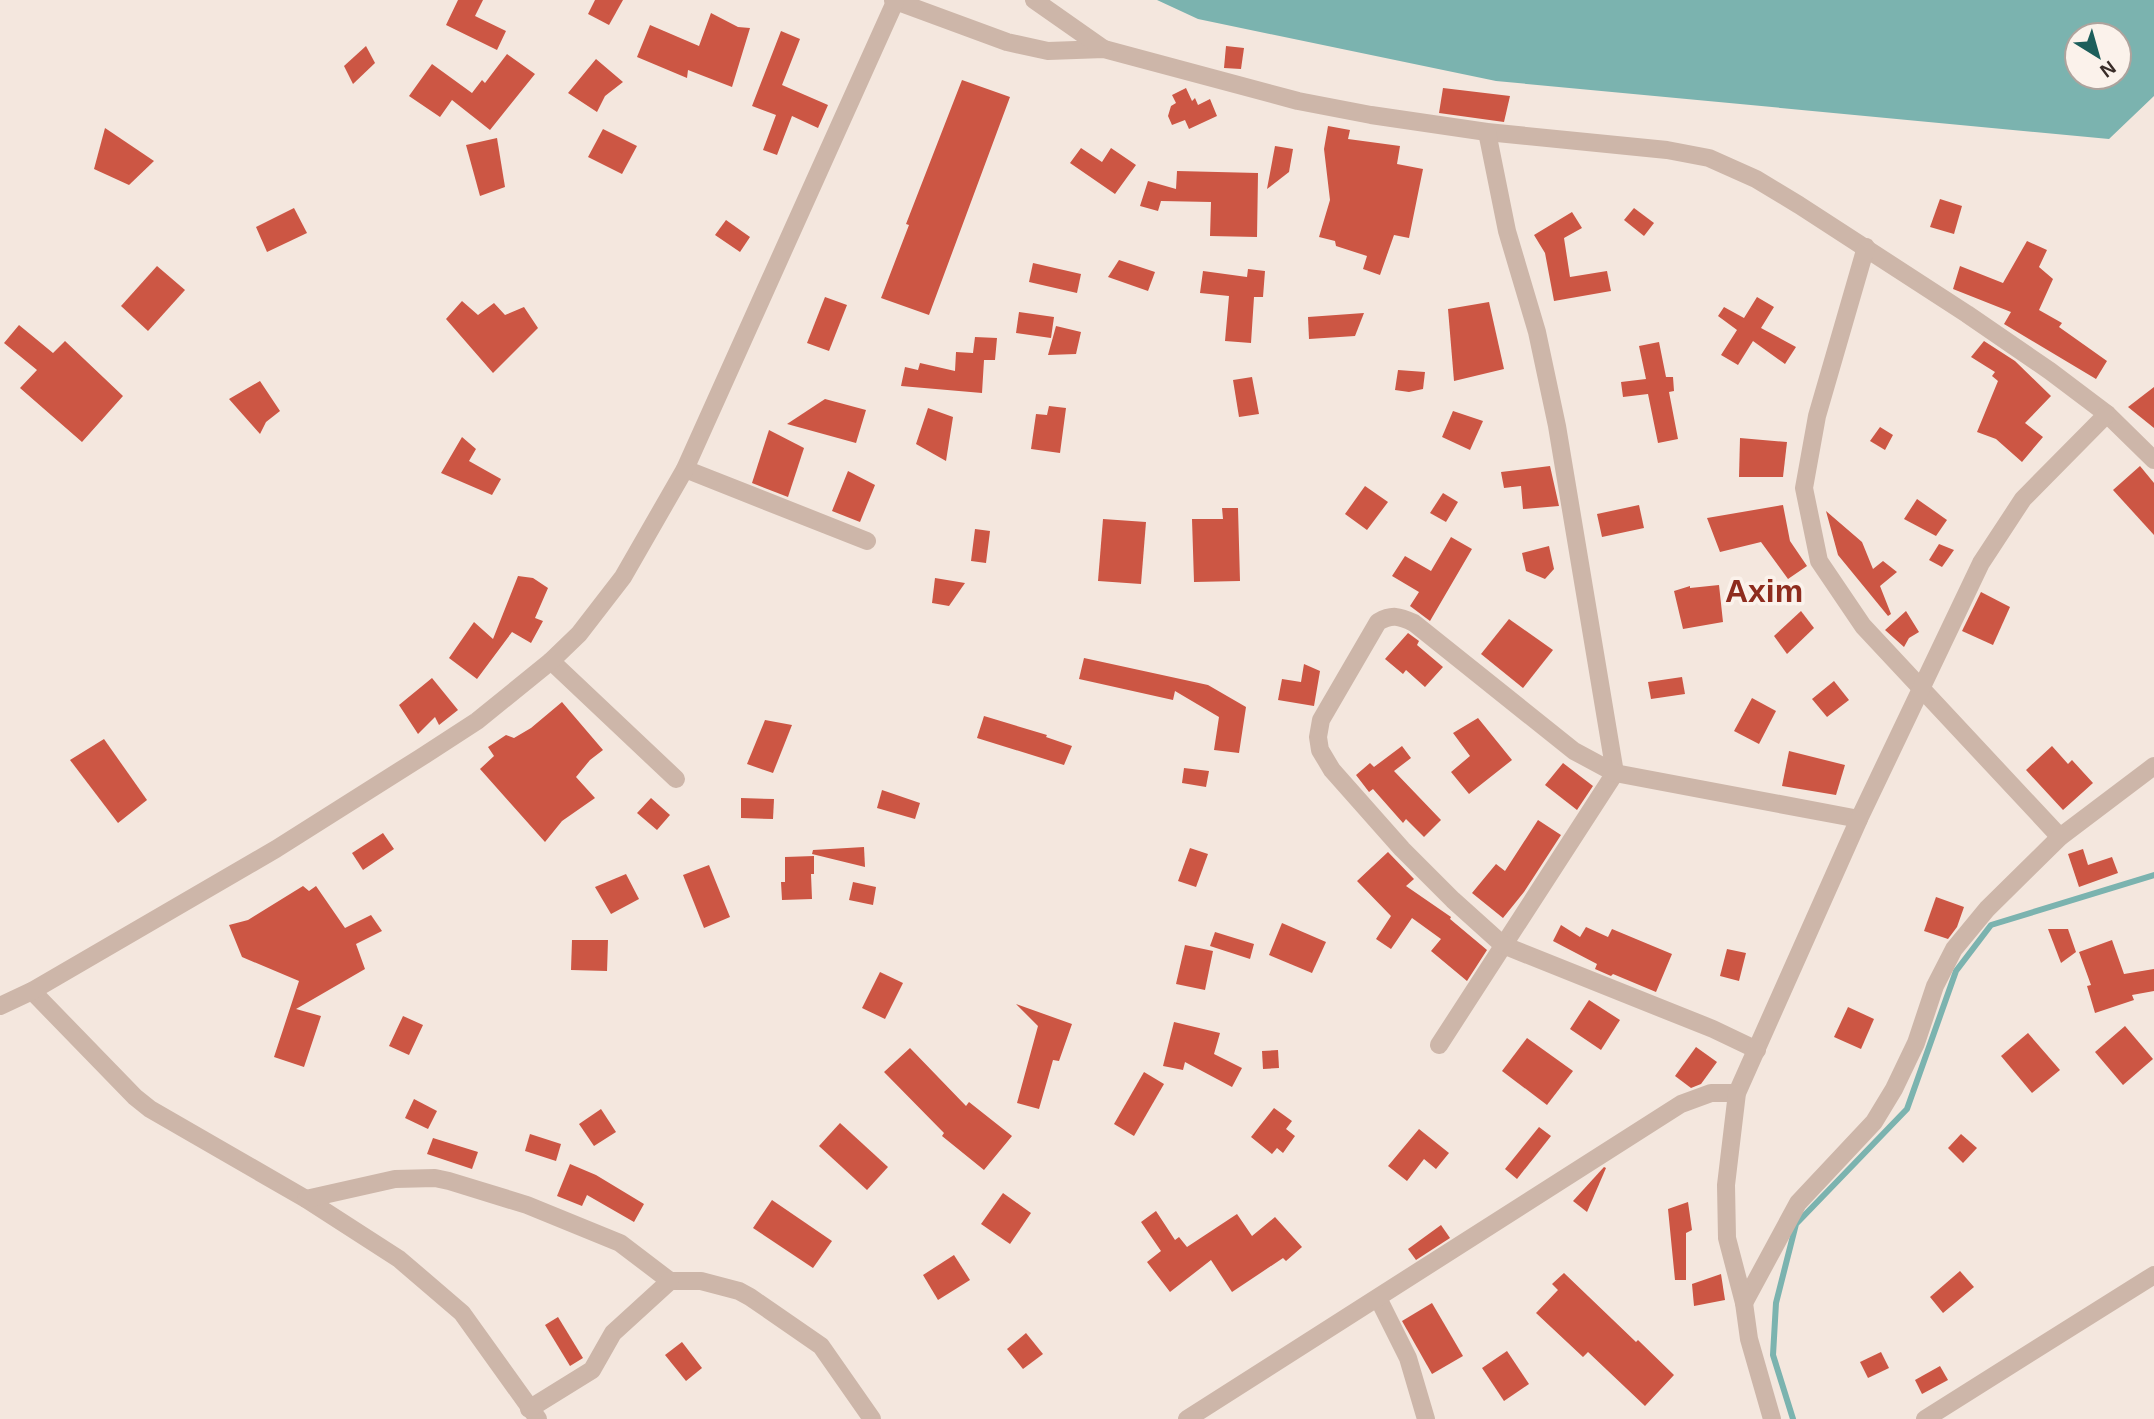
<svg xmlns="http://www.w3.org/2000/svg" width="2154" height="1419" font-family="Arial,sans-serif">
<rect width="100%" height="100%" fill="#f4e7de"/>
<path fill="#7bb3af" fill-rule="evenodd" d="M1157,0H2154V96L2109,139L1496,81L1198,19ZM2077,35H2119V77H2077Z"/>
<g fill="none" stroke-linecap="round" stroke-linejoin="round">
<polyline stroke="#7bb3af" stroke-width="6" points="1793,1419 1773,1355 1776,1303 1796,1224 1907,1109 1956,971 1991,925 2154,875"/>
</g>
<g fill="#cc5644">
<polygon points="458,0 483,0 475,16 506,31 497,50 446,25"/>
<polygon points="595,0 623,0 609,25 588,14"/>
<polygon points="711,13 738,27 750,28 732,87 688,70 687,78 637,57 650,25 699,46"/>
<polygon points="781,31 800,39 782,85 828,105 818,128 792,116 777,155 763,150 776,115 752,106"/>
<polygon points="366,46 375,63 353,84 344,66"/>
<polygon points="1226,46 1244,48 1241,69 1224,68"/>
<polygon points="507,54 535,74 490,130 452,100 440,117 409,96 432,64 472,93 482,80 485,83"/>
<polygon points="596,59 623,82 605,96 597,112 568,93"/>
<polygon points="962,80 1010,97 929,315 881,298 909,225 906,224"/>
<polygon points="1186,88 1192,101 1195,98 1198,105 1210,99 1217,116 1189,129 1185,120 1172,125 1168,116 1171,106 1176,103 1172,95"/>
<polygon points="1443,88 1510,96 1504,122 1439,113"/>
<polygon points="1328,126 1350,130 1348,139 1400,146 1397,164 1423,169 1409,238 1394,235 1380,275 1363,269 1367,256 1336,246 1335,241 1319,237 1330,200 1324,149"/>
<polygon points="105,128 154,161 129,185 94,169"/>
<polygon points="603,129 637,146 622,174 588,157"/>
<polygon points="497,138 505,187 480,196 466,145"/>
<polygon points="1275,146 1293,149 1289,172 1267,189"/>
<polygon points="1081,148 1102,162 1111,148 1136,165 1115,194 1070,163"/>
<polygon points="1177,171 1258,173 1257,237 1210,236 1211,202 1161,201 1158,211 1140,206 1148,181 1176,189"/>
<polygon points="1940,199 1962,206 1954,234 1930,227"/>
<polygon points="294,208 307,233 267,252 256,227"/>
<polygon points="1634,208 1654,223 1644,236 1624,220"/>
<polygon points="1572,212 1582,228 1564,238 1570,277 1607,271 1611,291 1554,301 1545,253 1534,235"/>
<polygon points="726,220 750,237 740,252 715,235"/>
<polygon points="2027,241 2047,250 2039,267 2053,279 2039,310 2062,323 2059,327 2107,361 2096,379 2004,324 2011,312 1953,289 1960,266 2003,283"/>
<polygon points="1119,260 1155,272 1148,291 1108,277"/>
<polygon points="1033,263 1081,274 1077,293 1029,282"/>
<polygon points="157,266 185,290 148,331 121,306"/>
<polygon points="1248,269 1265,271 1263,297 1254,297 1251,343 1225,341 1229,296 1200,293 1203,271 1247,277"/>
<polygon points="825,297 847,305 829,351 807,343"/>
<polygon points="1757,297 1774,307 1761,328 1796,347 1785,364 1753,341 1738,365 1721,355 1737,330 1718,316 1724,307 1744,318"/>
<polygon points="462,301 478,315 494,303 505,315 524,307 538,328 493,373 446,319"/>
<polygon points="1489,302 1504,369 1454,381 1448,309"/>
<polygon points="1019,312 1054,317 1051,338 1016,333"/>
<polygon points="1364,313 1355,336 1309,339 1308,317"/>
<polygon points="19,325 53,353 65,341 123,396 82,442 20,388 37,370 4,343"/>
<polygon points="1056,326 1081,332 1076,354 1048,355"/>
<polygon points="975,337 997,338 995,360 984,360 982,393 901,386 905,367 918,370 920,363 955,371 956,352 973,353"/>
<polygon points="1984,341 2015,361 2051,396 2025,423 2043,437 2022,462 1996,439 1977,432 1998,381 1992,376 1995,372 1971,357"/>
<polygon points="1659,342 1666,377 1673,377 1674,391 1669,392 1678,439 1658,443 1648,394 1623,397 1621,382 1646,379 1639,346"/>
<polygon points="1398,370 1425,372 1423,389 1409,392 1395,390"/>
<polygon points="1252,377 1259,414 1239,417 1233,380"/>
<polygon points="260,381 280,411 266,422 260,434 229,399"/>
<polygon points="2154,387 2154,428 2128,407"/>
<polygon points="825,399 866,410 856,443 787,424"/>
<polygon points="1049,406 1066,408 1060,453 1031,449 1036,414 1047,415"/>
<polygon points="928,408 953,417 946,461 916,444"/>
<polygon points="1453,411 1483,421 1470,450 1442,437"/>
<polygon points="1880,427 1893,435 1885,450 1870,441"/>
<polygon points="769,430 804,448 788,497 752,483"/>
<polygon points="462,437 476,449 469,461 501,479 492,495 441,473"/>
<polygon points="1740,438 1787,442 1783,477 1739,477"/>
<polygon points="1550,466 1559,506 1523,509 1521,486 1504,488 1501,472"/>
<polygon points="2140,466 2154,483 2154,535 2113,490"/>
<polygon points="848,471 875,485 860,522 832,511"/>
<polygon points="1365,486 1388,502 1367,530 1345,514"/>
<polygon points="1443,493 1458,502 1446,522 1430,513"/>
<polygon points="1917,499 1947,520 1936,536 1904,519"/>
<polygon points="1639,505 1644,528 1602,537 1597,514"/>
<polygon points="1783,505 1790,541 1807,566 1788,579 1761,542 1720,552 1707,518"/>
<polygon points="1222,508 1238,508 1240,581 1194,582 1192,519 1223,519"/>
<polygon points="1826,511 1862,542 1873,569 1883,561 1897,572 1880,586 1891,614 1888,616 1838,555"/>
<polygon points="1103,519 1146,522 1141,584 1098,581"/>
<polygon points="975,529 990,531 986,563 971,561"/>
<polygon points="1451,537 1472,549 1430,621 1410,606 1419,592 1392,576 1405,556 1431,571"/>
<polygon points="1939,544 1954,550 1942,567 1929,560"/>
<polygon points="1549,546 1554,569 1545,579 1526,571 1522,553"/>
<polygon points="518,576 533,578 548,588 535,618 543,621 531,643 512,632 477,679 449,658 474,622 493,639"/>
<polygon points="935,578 965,583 949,606 932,603"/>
<polygon points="1719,585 1723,622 1683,629 1674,591 1690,586 1690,588"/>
<polygon points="1981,592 2010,607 1993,645 1962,631"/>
<polygon points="1801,611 1814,628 1787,654 1774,636"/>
<polygon points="1906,611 1919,632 1909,638 1904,647 1885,630"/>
<polygon points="1509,619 1553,650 1523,688 1481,654"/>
<polygon points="1408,633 1419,641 1417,645 1443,667 1425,687 1406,670 1403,674 1385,659"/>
<polygon points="1084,658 1208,685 1246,707 1239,753 1214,750 1219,717 1175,691 1173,700 1079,679"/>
<polygon points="1304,664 1320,671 1314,706 1278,700 1282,679 1301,682"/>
<polygon points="1682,677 1685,694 1651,699 1648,682"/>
<polygon points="432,678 458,710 439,725 435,717 418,734 399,705"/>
<polygon points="1834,681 1849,700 1827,717 1812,699"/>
<polygon points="1752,698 1776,711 1759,744 1734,731"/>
<polygon points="562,702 603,750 590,760 576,777 595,798 562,821 545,842 480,769 494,756 488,747 506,735 514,738 531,728"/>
<polygon points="984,716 1047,735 1046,737 1072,746 1064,765 977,738"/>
<polygon points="1478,718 1512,760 1469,794 1451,772 1470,756 1453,733"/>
<polygon points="765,720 792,725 773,773 747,764"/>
<polygon points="104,739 147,800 118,823 70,760"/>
<polygon points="1402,746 1411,758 1394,771 1441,820 1424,837 1406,819 1403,823 1373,789 1369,792 1356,775 1370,763 1374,767"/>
<polygon points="2052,746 2068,764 2072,760 2093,783 2063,810 2026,770"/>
<polygon points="1789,751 1845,765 1836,795 1782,786"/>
<polygon points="1563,763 1593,786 1577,810 1545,785"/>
<polygon points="1184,768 1209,771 1206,787 1182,783"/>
<polygon points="882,790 920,803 915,819 877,808"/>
<polygon points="651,798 670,815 657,830 637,813"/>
<polygon points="741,798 774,799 773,819 741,818"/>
<polygon points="1538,820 1561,835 1524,892 1503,918 1472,893 1496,864 1505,871"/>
<polygon points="383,833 394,849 363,870 352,853"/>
<polygon points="864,847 865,867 812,854 813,850"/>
<polygon points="1190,848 1208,854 1196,887 1178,881"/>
<polygon points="2083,849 2088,865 2112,857 2118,873 2079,887 2068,854"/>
<polygon points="1388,852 1414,879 1406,886 1451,917 1450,919 1487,950 1467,981 1431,951 1441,939 1412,918 1391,949 1376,939 1391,916 1357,881"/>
<polygon points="814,856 814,874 811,874 812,899 782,900 781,882 785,882 785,857"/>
<polygon points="709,865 730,917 704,928 683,875"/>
<polygon points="626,874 639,899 611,914 595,887"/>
<polygon points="853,882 876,887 873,905 849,900"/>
<polygon points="303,886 309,891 316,886 345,928 371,915 382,931 356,944 365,969 296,1009 321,1016 304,1067 274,1057 299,981 242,957 229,925 248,920"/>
<polygon points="1936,897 1964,907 1957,927 1948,939 1924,931"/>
<polygon points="1282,923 1326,942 1312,973 1269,955"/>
<polygon points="1561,925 1580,937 1586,927 1608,937 1612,929 1672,954 1656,992 1613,974 1611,976 1595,969 1597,964 1553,941"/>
<polygon points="2048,929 2068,929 2076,952 2061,963"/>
<polygon points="1215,932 1254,944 1250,959 1210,946"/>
<polygon points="572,940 608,940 607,971 571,970"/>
<polygon points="2112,940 2124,974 2154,969 2154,991 2132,995 2134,1000 2095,1013 2087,986 2091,985 2079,952"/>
<polygon points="1185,945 1213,951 1205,990 1176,984"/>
<polygon points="1727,949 1746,953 1739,981 1720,976"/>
<polygon points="880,972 903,983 885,1019 862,1008"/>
<polygon points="1589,1000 1620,1020 1601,1050 1570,1029"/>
<polygon points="1016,1004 1072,1024 1059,1061 1053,1060 1039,1109 1017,1103 1038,1026"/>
<polygon points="1848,1007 1874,1019 1861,1049 1834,1037"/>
<polygon points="403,1016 423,1025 409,1055 389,1046"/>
<polygon points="1174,1022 1220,1033 1214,1054 1242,1068 1232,1087 1185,1062 1183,1070 1163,1066"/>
<polygon points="2125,1026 2153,1059 2123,1085 2095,1052"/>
<polygon points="2028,1033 2060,1070 2032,1093 2001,1056"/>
<polygon points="1527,1038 1573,1071 1547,1105 1502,1071"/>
<polygon points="1696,1047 1717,1062 1701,1084 1691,1088 1675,1076"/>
<polygon points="910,1048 966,1106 969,1102 1012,1136 984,1170 942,1136 944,1133 884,1072"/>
<polygon points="1278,1050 1279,1068 1263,1069 1262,1051"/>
<polygon points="1144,1072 1164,1084 1134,1136 1114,1124"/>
<polygon points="414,1099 437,1111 428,1129 405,1118"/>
<polygon points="1274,1108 1292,1121 1286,1129 1295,1136 1283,1153 1277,1148 1272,1154 1251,1137"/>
<polygon points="601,1109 616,1132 594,1146 579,1124"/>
<polygon points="840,1123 888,1167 867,1190 819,1146"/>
<polygon points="1539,1127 1551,1136 1517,1179 1505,1169"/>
<polygon points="1419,1129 1449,1153 1436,1169 1424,1159 1407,1181 1388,1166"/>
<polygon points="530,1134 561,1144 556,1161 525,1151"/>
<polygon points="1961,1134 1977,1148 1963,1163 1948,1148"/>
<polygon points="433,1138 478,1152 472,1169 427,1154"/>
<polygon points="570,1164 596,1175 644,1204 634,1222 587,1195 582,1206 557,1196"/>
<polygon points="1604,1167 1606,1168 1587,1212 1573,1201"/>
<polygon points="1003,1193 1031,1213 1010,1244 981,1224"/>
<polygon points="772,1200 832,1241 813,1268 753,1228"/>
<polygon points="1688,1202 1692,1230 1686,1233 1686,1280 1675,1280 1668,1209"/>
<polygon points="1156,1211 1175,1240 1179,1237 1187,1247 1237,1214 1252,1236 1275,1217 1302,1247 1286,1261 1283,1258 1232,1292 1211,1260 1170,1292 1147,1262 1161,1251 1141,1222"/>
<polygon points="1441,1225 1450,1238 1416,1260 1408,1249"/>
<polygon points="954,1255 970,1280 938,1300 923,1275"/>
<polygon points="1960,1271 1974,1287 1943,1313 1930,1297"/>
<polygon points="1564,1273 1636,1342 1638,1340 1674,1375 1645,1406 1588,1352 1583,1357 1536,1313 1558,1290 1552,1284"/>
<polygon points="1721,1274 1725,1300 1694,1306 1692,1284"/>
<polygon points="1432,1303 1463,1356 1432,1374 1402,1321"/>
<polygon points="558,1317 583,1358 570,1366 545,1325"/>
<polygon points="1026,1333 1043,1354 1023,1369 1007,1349"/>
<polygon points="682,1342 702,1368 686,1381 665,1355"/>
<polygon points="1507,1351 1529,1384 1504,1401 1482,1368"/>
<polygon points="1881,1352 1889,1368 1868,1378 1860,1362"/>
<polygon points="1940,1366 1948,1380 1922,1394 1915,1380"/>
</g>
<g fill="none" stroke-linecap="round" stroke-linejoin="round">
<g stroke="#cdb6a9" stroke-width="18">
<polyline points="893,0 1007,42 1048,51 1104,49 1298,101 1371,115 1487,132 1667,150 1709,158 1756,179 1799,205 1967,314 2050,371 2107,414 2154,460"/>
<polyline points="1034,0 1104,49"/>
<polyline points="1866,247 1817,416 1804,488 1819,561 1863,626 2060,837"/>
<polyline points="685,469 867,541"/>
<polyline points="551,661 676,779"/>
<polyline points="32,991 135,1097 150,1109 306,1199 399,1259 462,1313 538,1419"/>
<polyline points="0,1006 32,991 276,849 420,758 477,721 551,661 579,634 623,577 685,469 895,2"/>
<polyline points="1439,1045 1615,773 1557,426 1537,332 1507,231 1487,132"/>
<path d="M1757,1050L1713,1029L1503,945L1453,900L1402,849L1332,770L1320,750L1318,737L1321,720L1378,622C1392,614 1399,616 1414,623L1574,751L1615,773L1859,819"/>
<polyline points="306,1199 395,1179 435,1178 449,1181 527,1205 620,1243 670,1281 701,1281 739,1291 750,1297 821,1346 872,1419"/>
<polyline points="1378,1298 1408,1358 1426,1419"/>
<polyline points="1744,1303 1798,1203 1874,1122 1894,1089 1916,1043 1935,986 1954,949 1987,909 2060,837 2154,766"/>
<polyline points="529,1409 592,1370 613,1333 670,1281"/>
<polyline points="1187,1419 1681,1104 1711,1093 1737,1093"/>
<polyline points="1772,1419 1749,1339 1744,1303 1727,1238 1726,1185 1737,1093 1859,819 1981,563 2023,499 2107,414"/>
<polyline points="1925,1419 2154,1275"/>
</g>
</g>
<g text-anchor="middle" stroke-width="7" stroke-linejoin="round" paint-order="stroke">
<g font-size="32" font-weight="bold" fill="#8e2c1e" stroke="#fbf2eb">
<text x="1764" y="602">Axim</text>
</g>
</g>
<g transform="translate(2098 56) rotate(143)"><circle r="33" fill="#fbf2eb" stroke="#aea39d" stroke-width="2"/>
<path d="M0-5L12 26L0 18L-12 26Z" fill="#1c5e5b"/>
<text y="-10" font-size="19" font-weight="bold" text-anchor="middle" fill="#3a2d29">N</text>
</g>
</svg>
